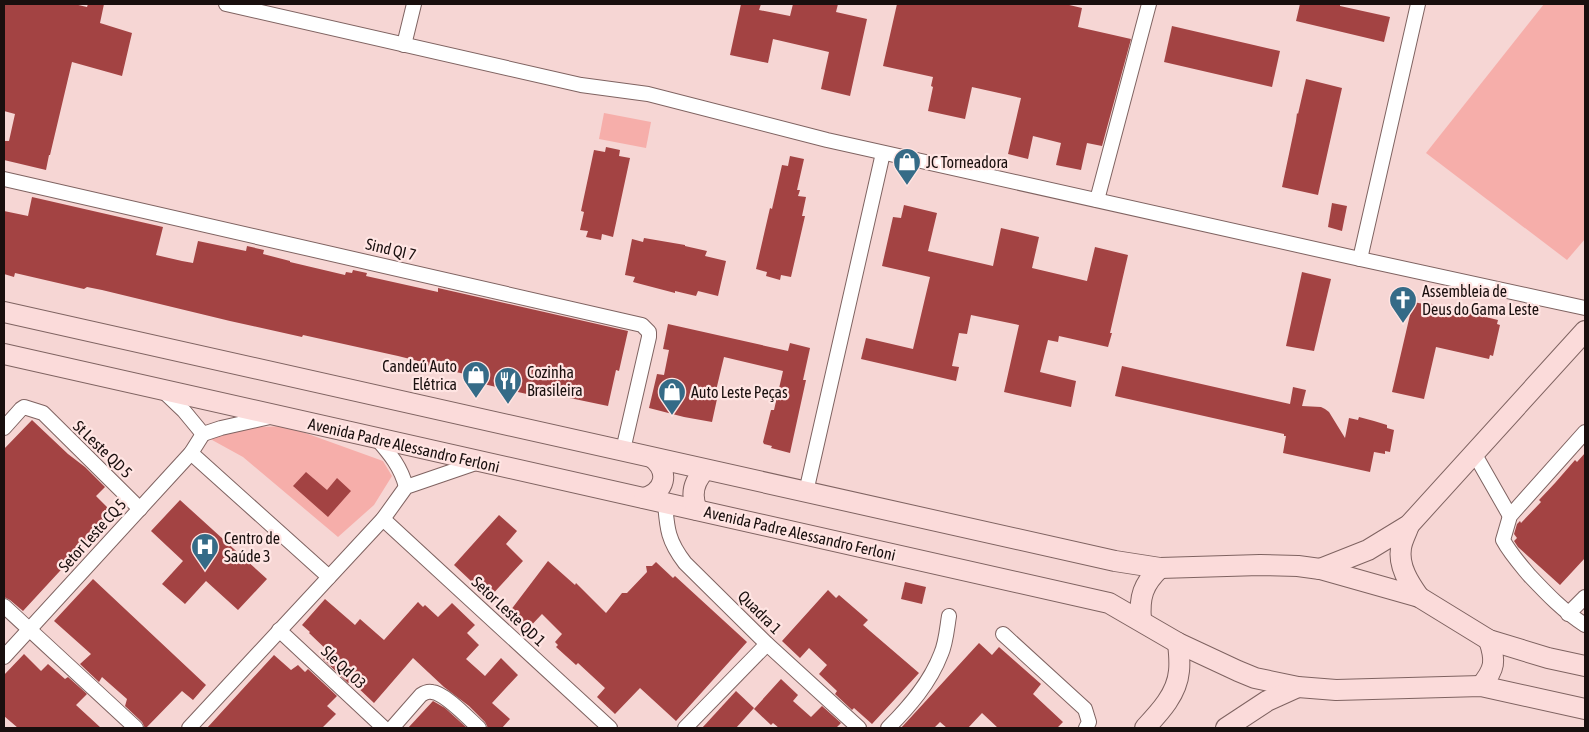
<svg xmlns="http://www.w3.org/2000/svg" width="1589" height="732" font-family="'Asap Condensed',sans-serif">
<rect width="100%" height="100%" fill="#f6d6d4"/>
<g fill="#f6aeaa">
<polygon points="1544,4 1585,4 1585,239 1567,260 1426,153"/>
<polygon points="604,113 651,122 646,148 599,139"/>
<polygon points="286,426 383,461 392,476 374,505 338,537 243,457 203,435 236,428"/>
</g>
<g fill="#a34343">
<polygon points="4,4 74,4 87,7 88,4 104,4 100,23 132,33 122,76 72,62 50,155 49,155 46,170 4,160 4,141 9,141 15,114 4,111"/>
<polygon points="741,4 761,4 759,10 790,16 793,4 838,4 836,12 867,19 850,96 821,89 829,52 773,39 768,63 730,55"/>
<polygon points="897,4 1065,4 1082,8 1078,27 1131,39 1102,146 1087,143 1081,170 1056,165 1061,143 1033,136 1028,159 1008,154 1021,98 972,87 965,119 928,111 933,87 931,86 933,77 883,66"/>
<polygon points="1300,4 1340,4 1340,6 1390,17 1384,42 1296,21"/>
<polygon points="1172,26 1280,51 1272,87 1164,62"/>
<polygon points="1306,79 1342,88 1318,195 1282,187 1296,121 1297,113 1298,114"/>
<polygon points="606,147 620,150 619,156 630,158 613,237 602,234 601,240 586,237 588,231 580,230 584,212 581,211 594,150 605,152"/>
<polygon points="790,156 804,159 797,190 800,190 798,196 806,197 802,216 805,216 791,277 781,275 780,280 766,276 767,272 756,269 770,208 772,209 782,165 788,166"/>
<polygon points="32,197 163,227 156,255 182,261 193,263 198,241 246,251 247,246 264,250 263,254 290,261 290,262 345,275 346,272 352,273 353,270 367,273 366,276 438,292 438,288 628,331 619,371 616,370 608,406 541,392 540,397 492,386 468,380 469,375 421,364 422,362 398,356 303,335 302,337 230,321 102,290 87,287 84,289 15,273 14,277 4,274 4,211 28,216"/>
<polygon points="1332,203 1347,206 1342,231 1328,227"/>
<polygon points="904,205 937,213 928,251 993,266 1001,228 1039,237 1032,268 1087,281 1095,247 1128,255 1110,333 1112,333 1108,347 1059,336 1058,342 1048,340 1040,372 1076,381 1071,407 1004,392 1019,325 971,315 967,334 959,333 952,366 959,367 956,381 861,359 866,338 913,349 930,277 882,266 893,217 901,218"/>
<polygon points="644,238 685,245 685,246 707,251 705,256 726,261 718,296 698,291 696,296 675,291 675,293 633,282 635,277 625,275 632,239 643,242"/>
<polygon points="1302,272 1331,279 1314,351 1286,346"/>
<polygon points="1413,302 1424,304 1424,302 1498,320 1497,324 1500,325 1493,356 1490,355 1489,359 1436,347 1424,399 1392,392"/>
<polygon points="668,324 788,351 790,343 810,348 803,380 806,380 790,453 771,448 772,446 764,444 763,442 771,410 774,410 783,371 724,357 714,399 717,399 712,422 684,417 649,408 657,374 664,375 669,350 663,349"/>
<polygon points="1122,366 1290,404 1293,387 1306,390 1302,406 1321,407 1325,409 1329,412 1345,438 1349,418 1358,420 1359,417 1374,421 1387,425 1387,428 1394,430 1390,452 1385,451 1385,454 1374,452 1370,472 1283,453 1286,436 1284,436 1284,434 1115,396"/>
<polygon points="32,420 68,454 85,467 105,487 96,496 111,511 92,532 95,533 23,611 10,600 4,597 4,449"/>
<polygon points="1585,453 1585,558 1560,585 1518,547 1514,541 1517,538 1514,534 1517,524 1520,521 1521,523 1541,502 1539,500 1555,483 1575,460 1577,462"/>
<polygon points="306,472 327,490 337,478 351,491 328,517 293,486"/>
<polygon points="180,500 267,579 238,610 206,581 185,604 162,584 183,561 151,531"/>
<polygon points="499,515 517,531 506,544 523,561 489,598 454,565"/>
<polygon points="548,561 575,585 576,583 606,613 622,593 627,593 647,572 646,566 652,566 656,562 673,578 675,576 747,642 676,721 640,688 615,714 597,697 605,688 578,663 576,665 556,647 558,645 555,642 562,634 542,614 525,632 507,615"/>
<polygon points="93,579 206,685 193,700 182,691 146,728 145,728 142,722 125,706 127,699 102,677 99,682 80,664 91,654 54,621"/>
<polygon points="905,582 926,587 922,604 901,599"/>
<polygon points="828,590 836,598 839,595 868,620 863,625 919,673 872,724 854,708 852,710 835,694 837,691 819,674 827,665 809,648 800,658 782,641"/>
<polygon points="325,599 355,625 360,619 384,640 418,602 423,607 425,605 438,617 452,603 475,625 467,633 479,645 466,659 485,676 501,658 518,675 492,703 510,719 502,728 488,728 485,722 469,706 444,687 413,658 374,703 354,684 350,682 348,683 323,659 331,654 309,633 310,632 302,625"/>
<polygon points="979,643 992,655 999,647 1041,684 1033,694 1063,722 1057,728 998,728 982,713 968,728 947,728 940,722 934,728 901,728"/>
<polygon points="24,654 41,671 48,664 65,679 68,677 87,694 76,705 101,728 18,728 4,716 4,675"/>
<polygon points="274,655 291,670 298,665 305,672 308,669 337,696 327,706 336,714 322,728 207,728"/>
<polygon points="781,679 798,695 793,701 811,717 822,706 841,723 836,728 779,728 773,723 771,725 754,709"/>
<polygon points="736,691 754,708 736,728 702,728"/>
<polygon points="433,701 445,708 467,728 408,728"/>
</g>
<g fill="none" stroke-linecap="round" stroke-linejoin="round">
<defs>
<g id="street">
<polyline points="226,4 581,85 648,94 827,140 1360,259 1585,308"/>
<polyline points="404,45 414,4"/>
<polyline points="4,179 642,325 649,332 649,337 623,450"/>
<polyline points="1097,200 1149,4"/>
<polyline points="1360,259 1418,4"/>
<polyline points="163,391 184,411 203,434"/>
<polyline points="4,428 21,409 24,407 43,413 140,509"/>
<path d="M1585,432L1510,516L1503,540C1510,553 1519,563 1529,575C1547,594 1563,611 1585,625"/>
<polyline points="203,434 221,428 270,417"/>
<path d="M377,439C390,454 401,467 406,487"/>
<polyline points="191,453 329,577"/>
<polyline points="1474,453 1510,516"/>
<polyline points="806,492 883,153"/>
<path d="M665,503C667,529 668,541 685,563L767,644L859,728"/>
<polyline points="383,519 610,728"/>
<polyline points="4,606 136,728"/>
<polyline points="1568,614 1585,597"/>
<polyline points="279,630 384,728"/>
<polyline points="1003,634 1085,709 1089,722 1086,728"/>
<polyline points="4,657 191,453 203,434"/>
<polyline points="189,728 383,519 406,487 479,462"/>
<path d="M392,728L421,695C424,693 428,691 432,692C445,693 469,719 479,728"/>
<polyline points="685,728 767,644"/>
<path d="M888,728C909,707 930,683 941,654C946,643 947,628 949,616"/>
</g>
<g id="secondary">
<polyline points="4,312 1115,561 1160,568 1260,565 1298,566 1320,569 1419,597 1489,640 1548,658 1585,666"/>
<polyline points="4,354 1109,603 1178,643 1238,671 1255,678 1298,687 1336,690 1481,686 1585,709"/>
<path d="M644,498C665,492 670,472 653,458"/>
<path d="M697,510C690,494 694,481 705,470"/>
<path d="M1409,525C1407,532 1402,540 1401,548C1398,566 1409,583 1419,597"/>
<polyline points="1320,569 1368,550 1409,525 1585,331"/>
<path d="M1141,620C1139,597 1143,584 1160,568"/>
<path d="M1481,686C1495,669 1496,661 1489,640"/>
<path d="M1145,728C1160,712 1177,694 1179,671C1180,662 1179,652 1178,643"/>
<polyline points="1226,728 1267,701 1298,687"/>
</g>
</defs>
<use href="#street" stroke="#7f6361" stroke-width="16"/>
<use href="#secondary" stroke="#7f6361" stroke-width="22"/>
<use href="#street" stroke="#fff" stroke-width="14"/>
<use href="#secondary" stroke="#fbdbda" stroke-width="20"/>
</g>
<defs>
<symbol id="shop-pin" viewBox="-11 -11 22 30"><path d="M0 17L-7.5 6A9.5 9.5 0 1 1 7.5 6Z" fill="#356b87" stroke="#ffe5e3"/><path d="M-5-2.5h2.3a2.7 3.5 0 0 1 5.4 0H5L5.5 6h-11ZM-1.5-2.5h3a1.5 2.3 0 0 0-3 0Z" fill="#fff"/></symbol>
<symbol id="church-pin" viewBox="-11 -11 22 30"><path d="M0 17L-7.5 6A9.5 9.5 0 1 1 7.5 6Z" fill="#356b87" stroke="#ffe5e3"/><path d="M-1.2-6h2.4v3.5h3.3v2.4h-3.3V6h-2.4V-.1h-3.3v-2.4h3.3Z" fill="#fff"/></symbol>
<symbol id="restaurant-pin" viewBox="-11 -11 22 30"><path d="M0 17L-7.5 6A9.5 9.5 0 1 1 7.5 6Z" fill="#356b87" stroke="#ffe5e3"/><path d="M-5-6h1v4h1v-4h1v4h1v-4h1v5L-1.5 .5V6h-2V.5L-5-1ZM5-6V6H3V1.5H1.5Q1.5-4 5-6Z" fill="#fff"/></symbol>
<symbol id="hospital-pin" viewBox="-11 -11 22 30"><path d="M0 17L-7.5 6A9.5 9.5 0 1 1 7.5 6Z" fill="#356b87" stroke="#ffe5e3"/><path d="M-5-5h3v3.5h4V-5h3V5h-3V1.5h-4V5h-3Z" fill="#fff"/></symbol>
</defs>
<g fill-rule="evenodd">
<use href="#shop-pin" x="891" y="146" width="32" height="43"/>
<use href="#church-pin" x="1387" y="284" width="32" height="43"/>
<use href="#shop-pin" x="460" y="359" width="32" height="43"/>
<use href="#restaurant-pin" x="492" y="365" width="32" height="43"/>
<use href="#shop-pin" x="656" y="376" width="32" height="43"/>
<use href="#hospital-pin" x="189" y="531" width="32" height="43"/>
</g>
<g text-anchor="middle" stroke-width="4.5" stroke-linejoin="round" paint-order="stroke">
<g font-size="16" fill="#190f0e" stroke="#ffe5e3" text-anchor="start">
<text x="926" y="168">JC Torneadora</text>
<text x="1422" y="297">Assembleia de<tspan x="1422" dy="18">Deus do Gama Leste</tspan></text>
<text x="457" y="372" text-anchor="end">Candeú Auto<tspan x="457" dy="18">Elétrica</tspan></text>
<text x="527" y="378">Cozinha<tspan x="527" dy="18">Brasileira</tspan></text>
<text x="691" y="398">Auto Leste Peças</text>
<text x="224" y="544">Centro de<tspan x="224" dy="18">Saúde 3</tspan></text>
</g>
<g font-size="16" fill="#190f0e" stroke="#ffe5e3">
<text transform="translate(391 249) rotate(13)" y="6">Sind QI 7</text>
<text transform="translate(404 445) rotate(13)" y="6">Avenida Padre Alessandro Ferloni</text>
<text transform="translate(103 449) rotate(44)" y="6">St Leste QD 5</text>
<text transform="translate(800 533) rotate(13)" y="6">Avenida Padre Alessandro Ferloni</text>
<text transform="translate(92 535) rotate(-48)" y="6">Setor Leste CQ 5</text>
<text transform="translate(509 611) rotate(43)" y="6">Setor Leste QD 1</text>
<text transform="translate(760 612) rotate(45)" y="6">Quadra 1</text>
<text transform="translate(344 667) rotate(43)" y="6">Sle Qd 03</text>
</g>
</g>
<rect width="1589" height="732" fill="none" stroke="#190f0e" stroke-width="10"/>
</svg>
